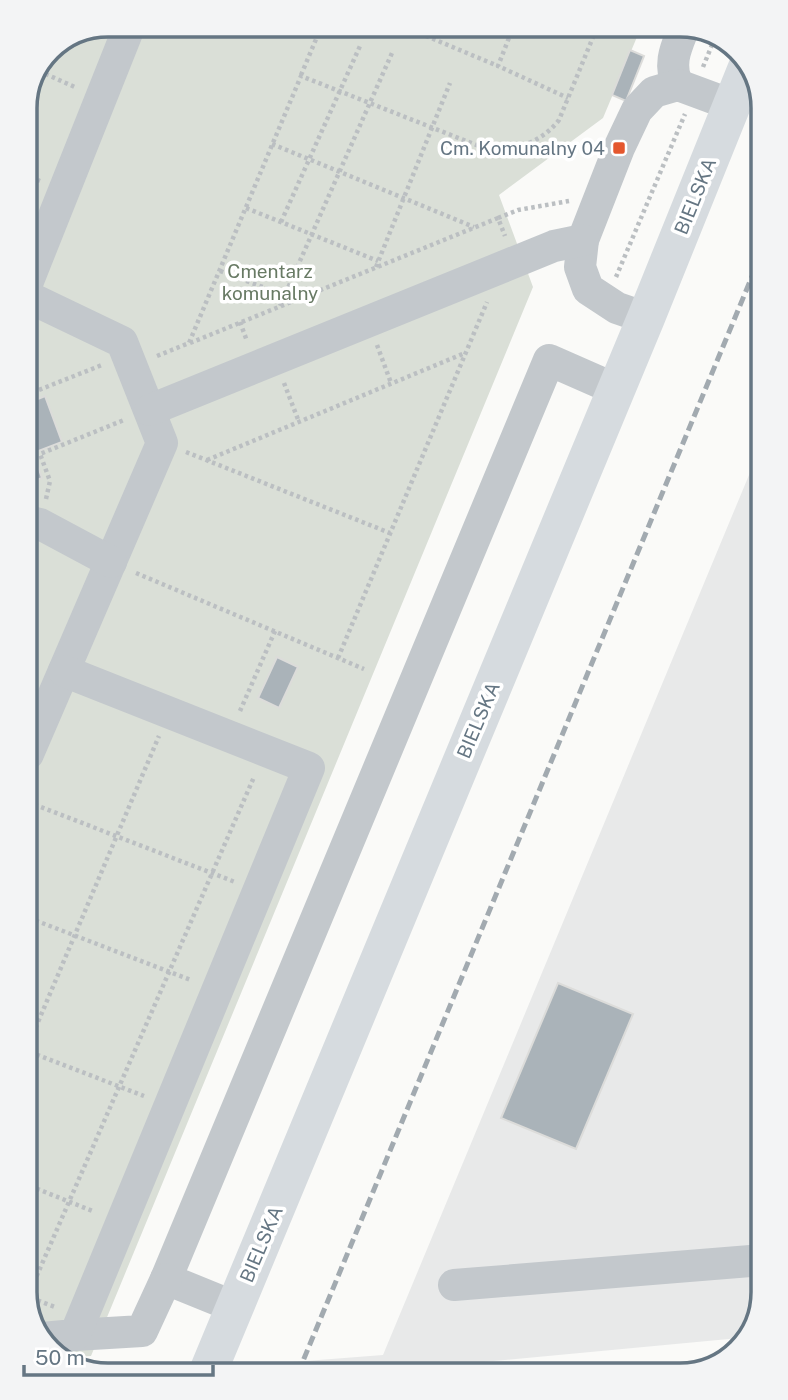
<svg xmlns="http://www.w3.org/2000/svg" width="788" height="1400" font-family="'Public Sans',sans-serif">
<rect width="100%" height="100%" fill="#fafaf8"/>
<polygon fill="#e8e9e9" points="759,451 763,1297 750,1337 376,1372 236,1374 240,1366 383,1355"/>
<polygon fill="#dadfd7" points="108,25 642,25 603,118 499,195 533,287 91,1356 57,1358 31,1324 25,103 49,49"/>
<g fill="#aab3b9" stroke="#dcdcda" stroke-width="2">
<polygon points="630,50 644,56 626,101 612,95"/>
<polygon points="45,396 62,442 33,453 42,478 27,484 26,404"/>
<polygon points="277,657 298,667 279,708 258,698"/>
<polygon points="558,983 633,1014 576,1149 501,1118"/>
</g>
<g fill="none" stroke-linecap="round" stroke-linejoin="round">
<g stroke="#bbbfc2" stroke-width="4.5" stroke-dasharray="3.5 3.5" stroke-linecap="butt">
<polyline points="400,25 498,66"/>
<polyline points="514,25 498,66 568,98"/>
<polyline points="420,33 423,25"/>
<polyline points="703,67 716,35"/>
<polyline points="39,71 77,88"/>
<polyline points="301,75 322,25"/>
<polyline points="272,144 474,227"/>
<polyline points="25,175 40,181"/>
<polyline points="246,208 378,261"/>
<polyline points="498,218 518,210 569,201"/>
<polyline points="281,222 360,46"/>
<polyline points="376,267 450,83"/>
<polyline points="220,271 284,295"/>
<polyline points="616,277 685,114"/>
<polyline points="280,306 392,53"/>
<polyline points="240,322 247,341"/>
<polyline points="190,343 498,218 505,236"/>
<polyline points="377,345 391,383"/>
<path d="M157,356L189,343L301,76L489,150C517,150 542,142 559,120L598,25"/>
<polyline points="284,383 299,422"/>
<polyline points="26,395 102,365"/>
<polyline points="186,452 390,533"/>
<polyline points="207,460 465,353"/>
<polyline points="46,499 50,481 40,454 124,420"/>
<polyline points="136,573 364,669"/>
<polyline points="338,658 487,302"/>
<polyline points="240,711 275,631"/>
<polyline points="28,802 235,882"/>
<polyline points="29,918 191,980"/>
<polyline points="30,1041 159,736"/>
<polyline points="30,1052 144,1096"/>
<polyline points="30,1186 95,1212"/>
<polyline points="31,1289 254,777"/>
<polyline points="31,1298 55,1307"/>
<polyline points="149,1375 177,1371"/>
</g>
<g stroke="#c3c8cc" stroke-width="32">
<path d="M678,85C667,63 677,46 685,25"/>
<polyline points="26,286 130,25"/>
<polyline points="26,296 122,342 162,443 28,754"/>
<polyline points="646,318 617,308 588,289 580,267 583,240 619,148 637,110 654,92 678,85 732,105"/>
<polyline points="150,410 554,246 583,240"/>
<polyline points="27,521 40,524 111,562"/>
<polyline points="454,1285 763,1260"/>
<polyline points="235,1307 166,1279 549,360 615,389"/>
<polyline points="75,1335 142,1331 166,1279"/>
<polyline points="42,1338 75,1335 309,768 64,671"/>
</g>
<polyline stroke="#d6dbdf" stroke-width="38" points="207,1374 646,318 748,65"/>
<polyline stroke="#a2aab0" stroke-width="5" stroke-dasharray="10 5" stroke-linecap="butt" points="298,1373 758,262"/>
</g>
<rect fill="#e4572e" stroke="#fff" stroke-width="2.5" x="612" y="141" width="14" height="14" rx="3.5"/>
<g text-anchor="middle" stroke-width="7" stroke-linejoin="round" paint-order="stroke">
<g font-size="19" fill="#657683" stroke="#fff" text-anchor="end">
<text x="605" y="155">Cm. Komunalny 04</text>
</g>
<g font-size="19" fill="#657683" stroke="#fff">
<text transform="translate(695 196) rotate(-68)" y="7">BIELSKA</text>
<text transform="translate(478 720) rotate(-67)" y="7">BIELSKA</text>
<text transform="translate(261 1244) rotate(-67)" y="7">BIELSKA</text>
</g>
<g font-size="19" fill="#687a64" stroke="#fff">
<text x="270" y="278">Cmentarz<tspan x="270" dy="22">komunalny</tspan></text>
</g>
</g>
<path d="M0 0H788V1400H0ZM108 37H680A71 71 0 0 1 751 108V1292A71 71 0 0 1 680 1363H108A71 71 0 0 1 37 1292V108A71 71 0 0 1 108 37Z" fill="#f3f4f5" fill-rule="evenodd"/>
<path fill="none" stroke="#657683" stroke-width="3.5" d="M108 37H680A71 71 0 0 1 751 108V1292A71 71 0 0 1 680 1363H108A71 71 0 0 1 37 1292V108A71 71 0 0 1 108 37Z"/>
<path d="M24 1365v10h189v-10" fill="none" stroke="#657683" stroke-width="3.5"/>
<text x="35" y="1365" font-size="21" fill="#657683" stroke="#ffffff" stroke-width="5" paint-order="stroke">50 m</text>
</svg>
